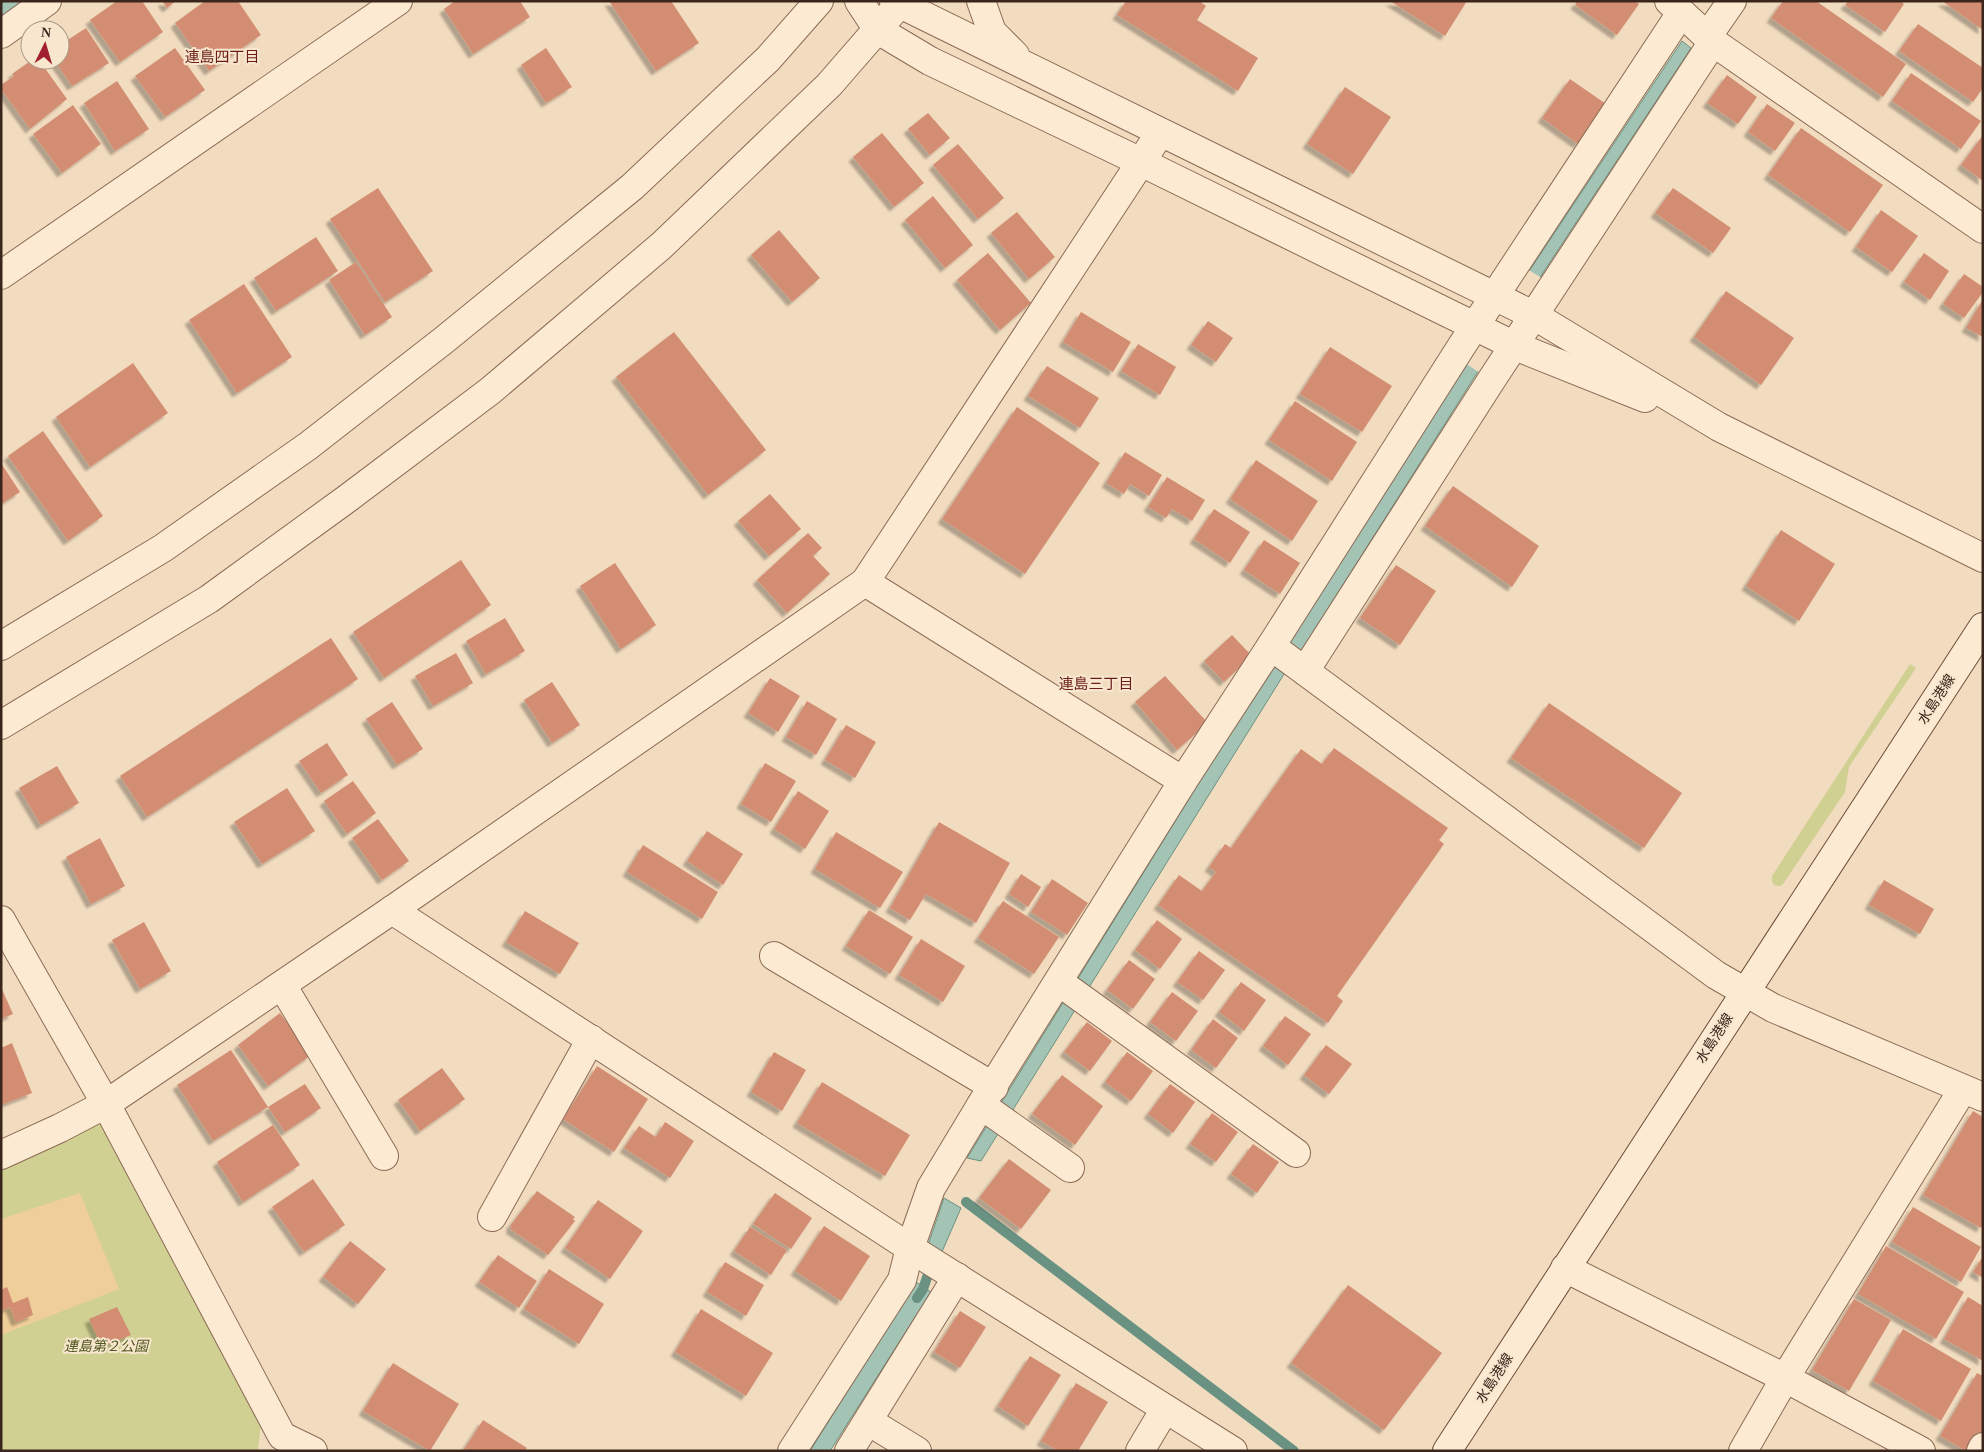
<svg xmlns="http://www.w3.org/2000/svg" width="1984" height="1452" font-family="'Times New Roman','Noto Sans JP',serif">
<defs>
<filter id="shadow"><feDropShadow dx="-4.5" dy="4.5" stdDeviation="1" flood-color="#0004"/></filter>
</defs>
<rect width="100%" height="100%" fill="#f2dcbf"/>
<g fill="#d0d092">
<polygon points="1910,664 1916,668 1849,767 1845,792 1783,884 1780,886 1774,885 1772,881 1772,876"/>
<polygon points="96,1117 108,1122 261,1422 258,1451 1,1451 1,1161"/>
</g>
<polygon fill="#f0ce99" points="80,1193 119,1289 1,1335 1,1219"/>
<g fill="#a3c3b5" stroke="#699282">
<polygon points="5,1 35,1 1,25 1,4"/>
<polygon points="1682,41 1691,48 1477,373 1301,651 1287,642 1466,366"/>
<polygon points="1273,663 1286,671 981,1161 967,1158"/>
<polygon points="944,1198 961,1208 941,1254 927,1248"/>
<polygon points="916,1282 931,1292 830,1451 810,1451"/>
</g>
<polygon fill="#f2dcbf" points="1527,269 1542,278 1480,373 1465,363"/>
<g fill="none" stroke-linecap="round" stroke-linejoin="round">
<g stroke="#699282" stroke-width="10">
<polyline points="966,1202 1294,1451"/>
<polyline points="917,1298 923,1289 932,1263"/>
</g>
</g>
<g fill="#d38d72" filter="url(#shadow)">
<polygon points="117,1 142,1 163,32 120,62 90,20"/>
<polygon points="162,1 176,1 167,8"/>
<polygon points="205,1 238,1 261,35 209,71 175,23"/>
<polygon points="455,1 520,1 530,17 473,54 444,9"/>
<polygon points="609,1 671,1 699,43 656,71"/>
<polygon points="1126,1 1199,1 1206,6 1197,20 1258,58 1238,91 1117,15"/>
<polygon points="1390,1 1467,1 1445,36"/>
<polygon points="1577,1 1635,1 1639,4 1617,35 1575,5"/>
<polygon points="1783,1 1816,1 1906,64 1883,97 1771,18"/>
<polygon points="1848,1 1900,1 1904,4 1885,32 1845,5"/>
<polygon points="1942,1 1983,1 1983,30"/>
<polygon points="1918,24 1983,68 1983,88 1973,102 1899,51"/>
<polygon points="86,28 109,63 72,86 54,60 60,60 60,45"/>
<polygon points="175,48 205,90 165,117 135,76"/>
<polygon points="546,48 572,87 546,103 521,65"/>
<polygon points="32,60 39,60 67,99 30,129 1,89 1,85 14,76 12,74"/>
<polygon points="1911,73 1981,121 1961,149 1892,101"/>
<polygon points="1727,75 1757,97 1738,124 1707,103"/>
<polygon points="1570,79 1606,104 1578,144 1542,118"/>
<polygon points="117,81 149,129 115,151 84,103"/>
<polygon points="1345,87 1391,117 1353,174 1307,144"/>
<polygon points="1767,104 1795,123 1775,151 1748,132"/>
<polygon points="73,105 101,144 62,173 33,134"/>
<polygon points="928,113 950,138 930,155 908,129"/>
<polygon points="1801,128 1883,185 1850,232 1768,175"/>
<polygon points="882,133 924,183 894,207 853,157"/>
<polygon points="1983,135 1983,181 1961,165"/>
<polygon points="958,144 1004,198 978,219 933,165"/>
<polygon points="378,188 433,271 385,302 330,219"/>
<polygon points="1673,188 1731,228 1713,253 1655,213"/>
<polygon points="933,196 973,245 945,268 905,220"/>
<polygon points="1881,210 1918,236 1892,272 1856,247"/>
<polygon points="1017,212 1055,257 1029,279 991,233"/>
<polygon points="779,230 820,278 792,302 751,255"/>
<polygon points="316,237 338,271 276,311 254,278"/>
<polygon points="988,253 1031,303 1000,330 957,280"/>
<polygon points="1924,253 1949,271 1930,300 1904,282"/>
<polygon points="356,262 392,317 365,335 329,280"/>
<polygon points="1964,274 1983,287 1983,292 1964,318 1943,304"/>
<polygon points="244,284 292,357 237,393 189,320"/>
<polygon points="1726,291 1794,338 1761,385 1694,337"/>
<polygon points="1983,299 1983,337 1966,328"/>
<polygon points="1081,312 1131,342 1113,372 1063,342"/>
<polygon points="1208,321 1233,338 1216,362 1191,345"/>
<polygon points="674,332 766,450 708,495 616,377"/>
<polygon points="1138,344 1176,367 1160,395 1121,371"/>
<polygon points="1330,347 1392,386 1362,432 1300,394"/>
<polygon points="133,363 168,413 90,467 56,417"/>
<polygon points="1047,366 1099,398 1080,428 1028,396"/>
<polygon points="1295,401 1357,442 1332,481 1269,440"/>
<polygon points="1017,407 1100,463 1025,574 942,519"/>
<polygon points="43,431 103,516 68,541 8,456"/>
<polygon points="1125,452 1162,475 1149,496 1130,484 1124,494 1106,483"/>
<polygon points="1256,460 1318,501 1292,541 1230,499"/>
<polygon points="1,463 20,492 1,504"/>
<polygon points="1167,477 1205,500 1192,521 1172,509 1166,518 1148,507"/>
<polygon points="1453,486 1539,546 1512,587 1425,526"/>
<polygon points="770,494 801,529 769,556 738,521"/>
<polygon points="1214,509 1250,532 1230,563 1194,539"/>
<polygon points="1781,530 1835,564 1799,621 1746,586"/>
<polygon points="808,533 822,548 813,556 830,574 787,613 757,580"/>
<polygon points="1264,540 1300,563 1280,594 1244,570"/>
<polygon points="461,560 491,605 384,678 353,632"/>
<polygon points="615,563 656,625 621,649 580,586"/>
<polygon points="1396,565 1436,591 1400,645 1360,618"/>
<polygon points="505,618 525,651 486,674 466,641"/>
<polygon points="1232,635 1252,656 1224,682 1204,661"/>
<polygon points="331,638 358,679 147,817 120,776"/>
<polygon points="456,653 473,683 433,706 415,676"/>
<polygon points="1165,676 1208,723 1177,750 1135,702"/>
<polygon points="770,678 800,696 778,732 748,713"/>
<polygon points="552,682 580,725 552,743 524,700"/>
<polygon points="807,701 837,719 816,755 786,737"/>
<polygon points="392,702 423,749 397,765 366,719"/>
<polygon points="1549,703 1682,793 1644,848 1511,758"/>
<polygon points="846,725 876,742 855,778 825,760"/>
<polygon points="327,743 348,775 321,793 299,761"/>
<polygon points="1334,748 1448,828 1439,840 1444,844 1337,996 1343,1001 1328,1023 1158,905 1179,875 1202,891 1216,872 1209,867 1225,844 1231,848 1301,749 1322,764"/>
<polygon points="765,763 796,781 771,822 741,804"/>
<polygon points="57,766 79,803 41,825 19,788"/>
<polygon points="353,781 376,813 347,834 324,801"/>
<polygon points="287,788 315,831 262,864 234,822"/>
<polygon points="798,791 829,811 805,849 774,829"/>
<polygon points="378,819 409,861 382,880 352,838"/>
<polygon points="939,822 1010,863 976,923 926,894 910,920 890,908"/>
<polygon points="707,831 743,854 723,885 687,861"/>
<polygon points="836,832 903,872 880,908 815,869"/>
<polygon points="100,838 125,886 91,904 66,857"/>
<polygon points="643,845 718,892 702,919 627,872"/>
<polygon points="1021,874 1041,887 1028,907 1009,894"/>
<polygon points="1052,879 1088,903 1067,935 1031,912"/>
<polygon points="1884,880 1934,909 1920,934 1869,905"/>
<polygon points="1003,901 1059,937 1034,974 978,938"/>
<polygon points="869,910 913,937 890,974 846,946"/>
<polygon points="525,911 579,943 560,974 506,942"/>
<polygon points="1157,920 1182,939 1160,969 1135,950"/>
<polygon points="144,922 171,971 140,989 112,940"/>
<polygon points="921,939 965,966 943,1002 899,975"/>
<polygon points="1199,951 1225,970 1203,1000 1177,982"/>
<polygon points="1129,960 1155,979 1133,1009 1107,990"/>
<polygon points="1241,982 1266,1000 1244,1031 1219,1012"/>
<polygon points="1,987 13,1014 1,1019"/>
<polygon points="1172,992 1198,1011 1176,1041 1150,1022"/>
<polygon points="280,1013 311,1055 268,1086 238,1045"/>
<polygon points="1285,1016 1311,1034 1288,1065 1263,1046"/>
<polygon points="1213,1019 1238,1038 1216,1068 1191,1050"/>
<polygon points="1087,1022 1112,1041 1090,1071 1064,1052"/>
<polygon points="12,1043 32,1093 1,1105 1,1048"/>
<polygon points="1326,1045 1352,1064 1329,1094 1304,1075"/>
<polygon points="231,1050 268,1107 213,1141 177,1085"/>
<polygon points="774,1052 806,1070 782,1111 751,1092"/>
<polygon points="1127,1052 1153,1071 1131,1101 1105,1082"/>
<polygon points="597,1066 648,1099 614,1152 563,1119"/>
<polygon points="442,1068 465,1099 420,1131 398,1100"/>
<polygon points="1062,1075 1103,1106 1075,1145 1032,1114"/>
<polygon points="822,1082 910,1135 885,1176 797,1123"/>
<polygon points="305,1084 321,1108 285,1132 268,1107"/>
<polygon points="1170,1084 1195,1102 1173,1133 1148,1114"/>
<polygon points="1973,1111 1983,1117 1983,1225 1981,1228 1923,1195"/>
<polygon points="1212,1113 1238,1132 1216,1162 1190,1144"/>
<polygon points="665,1122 694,1141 670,1178 624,1148 639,1126 656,1137"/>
<polygon points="273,1125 300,1165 243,1202 217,1162"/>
<polygon points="1253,1144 1279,1162 1257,1193 1231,1174"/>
<polygon points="1009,1159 1051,1190 1021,1229 979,1198"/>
<polygon points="313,1179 345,1225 304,1252 272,1207"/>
<polygon points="537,1191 575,1217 573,1219 575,1221 548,1255 510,1229 512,1227 510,1226"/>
<polygon points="775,1193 812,1218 791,1249 753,1224"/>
<polygon points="598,1200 643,1231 610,1279 565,1248"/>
<polygon points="1913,1207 1981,1247 1961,1282 1892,1242"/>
<polygon points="824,1226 870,1256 841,1301 795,1271"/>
<polygon points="750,1227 787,1250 771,1275 734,1251"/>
<polygon points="350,1241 386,1269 358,1304 323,1277"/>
<polygon points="1886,1246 1964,1292 1936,1339 1858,1294"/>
<polygon points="498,1255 537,1281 519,1308 479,1282"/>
<polygon points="1983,1256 1983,1278 1973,1272"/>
<polygon points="725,1262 764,1285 746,1316 707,1292"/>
<polygon points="549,1269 604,1304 579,1344 524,1309"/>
<polygon points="1348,1285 1442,1353 1384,1430 1291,1363"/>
<polygon points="7,1287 13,1303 28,1297 33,1315 16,1322 10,1307 1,1311 1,1290"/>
<polygon points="1968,1297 1983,1306 1983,1361 1944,1339"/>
<polygon points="1854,1299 1891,1320 1849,1391 1812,1370"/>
<polygon points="117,1307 131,1335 102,1347 89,1319"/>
<polygon points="701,1309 773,1353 746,1396 675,1352"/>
<polygon points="960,1311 986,1327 960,1368 934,1352"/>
<polygon points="1903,1329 1971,1369 1941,1421 1873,1381"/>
<polygon points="1030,1356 1061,1375 1028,1426 998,1406"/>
<polygon points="393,1363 459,1404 430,1451 363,1411"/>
<polygon points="1977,1373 1983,1376 1983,1431 1971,1451 1966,1451 1940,1436"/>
<polygon points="1076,1383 1108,1402 1078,1451 1058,1451 1041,1441"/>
<polygon points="483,1420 527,1448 525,1451 463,1451"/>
</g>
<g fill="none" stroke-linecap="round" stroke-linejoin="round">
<defs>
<g id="minor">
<polyline points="1669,1 1713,42 1983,229"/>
<polyline points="1,34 47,1"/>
<polyline points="1707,37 1732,1"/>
<polyline points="1,275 398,1"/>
<polyline points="865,582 1183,781"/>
<polyline points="1271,646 1716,975 1773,1008 1983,1097"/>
<polyline points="1305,671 1492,379 1713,42"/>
<polyline points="392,910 921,1255 1233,1451"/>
<polyline points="1,920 106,1104 282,1436 313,1451"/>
<polyline points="774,956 994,1087"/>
<polyline points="1059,982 1296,1153"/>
<polyline points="282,985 384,1156"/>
<polyline points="981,1105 1070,1168"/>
<polyline points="1,1155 60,1128 106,1104 392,910 865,582 1160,133"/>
<polyline points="492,1217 591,1039"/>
<polyline points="1565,1268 1785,1378 1921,1451"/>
<polyline points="868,1421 917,1451"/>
<polyline points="792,1451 902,1280 910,1248 931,1188 981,1105 1183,781 1271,646 1461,347 1681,13"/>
<polyline points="849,1451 957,1277"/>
<polyline points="1140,1451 1165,1409"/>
<polyline points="1743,1451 1785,1378 1963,1089"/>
<polyline points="1981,1451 1983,1447"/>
</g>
<g id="tertiary">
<polyline points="859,1 878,30 930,61 1141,162 1515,346 1645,398"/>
<polyline points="894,1 1535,316 1719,427 1983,558"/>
<polyline points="981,1 992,32 1015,55"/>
<polyline points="1,646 163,548 308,446 444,340 632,187 768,59 819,1"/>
<polyline points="1,725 209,599 348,498 490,391 661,246 829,85 902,1"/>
</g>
<polyline id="secondary" points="1447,1451 1983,627"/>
</defs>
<use href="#minor" stroke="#8c6b56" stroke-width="30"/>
<use href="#tertiary" stroke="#8c6b56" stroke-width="30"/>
<use href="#secondary" stroke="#6e4c39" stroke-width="30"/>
<use href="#minor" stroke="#fcead3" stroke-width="28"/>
<use href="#tertiary" stroke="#fcead3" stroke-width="28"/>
<use href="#secondary" stroke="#fcead3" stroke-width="28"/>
</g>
<g text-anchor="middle" stroke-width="4" stroke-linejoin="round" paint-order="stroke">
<g font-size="14" fill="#3a261c" stroke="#f8e7cf">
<text transform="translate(1936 699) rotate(-57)" y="5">水島港線</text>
<text transform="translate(1714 1038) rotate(-57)" y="5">水島港線</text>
<text transform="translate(1494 1378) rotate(-57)" y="5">水島港線</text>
</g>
<g font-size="14" font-style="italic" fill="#525820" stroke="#f8e7cf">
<text x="106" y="1351">連島第２公園</text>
</g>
<g font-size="15" fill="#6a1e17" stroke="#f8e7cf">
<text x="222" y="62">連島四丁目</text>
<text x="1096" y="689">連島三丁目</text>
</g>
</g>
<rect width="1984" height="1452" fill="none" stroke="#3a261c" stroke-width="5"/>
<g transform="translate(45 45) rotate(5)"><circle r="24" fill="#f8e7cf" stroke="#ac9a87"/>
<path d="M0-4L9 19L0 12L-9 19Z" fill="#a02032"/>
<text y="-8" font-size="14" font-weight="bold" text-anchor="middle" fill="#3a261c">N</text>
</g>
</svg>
